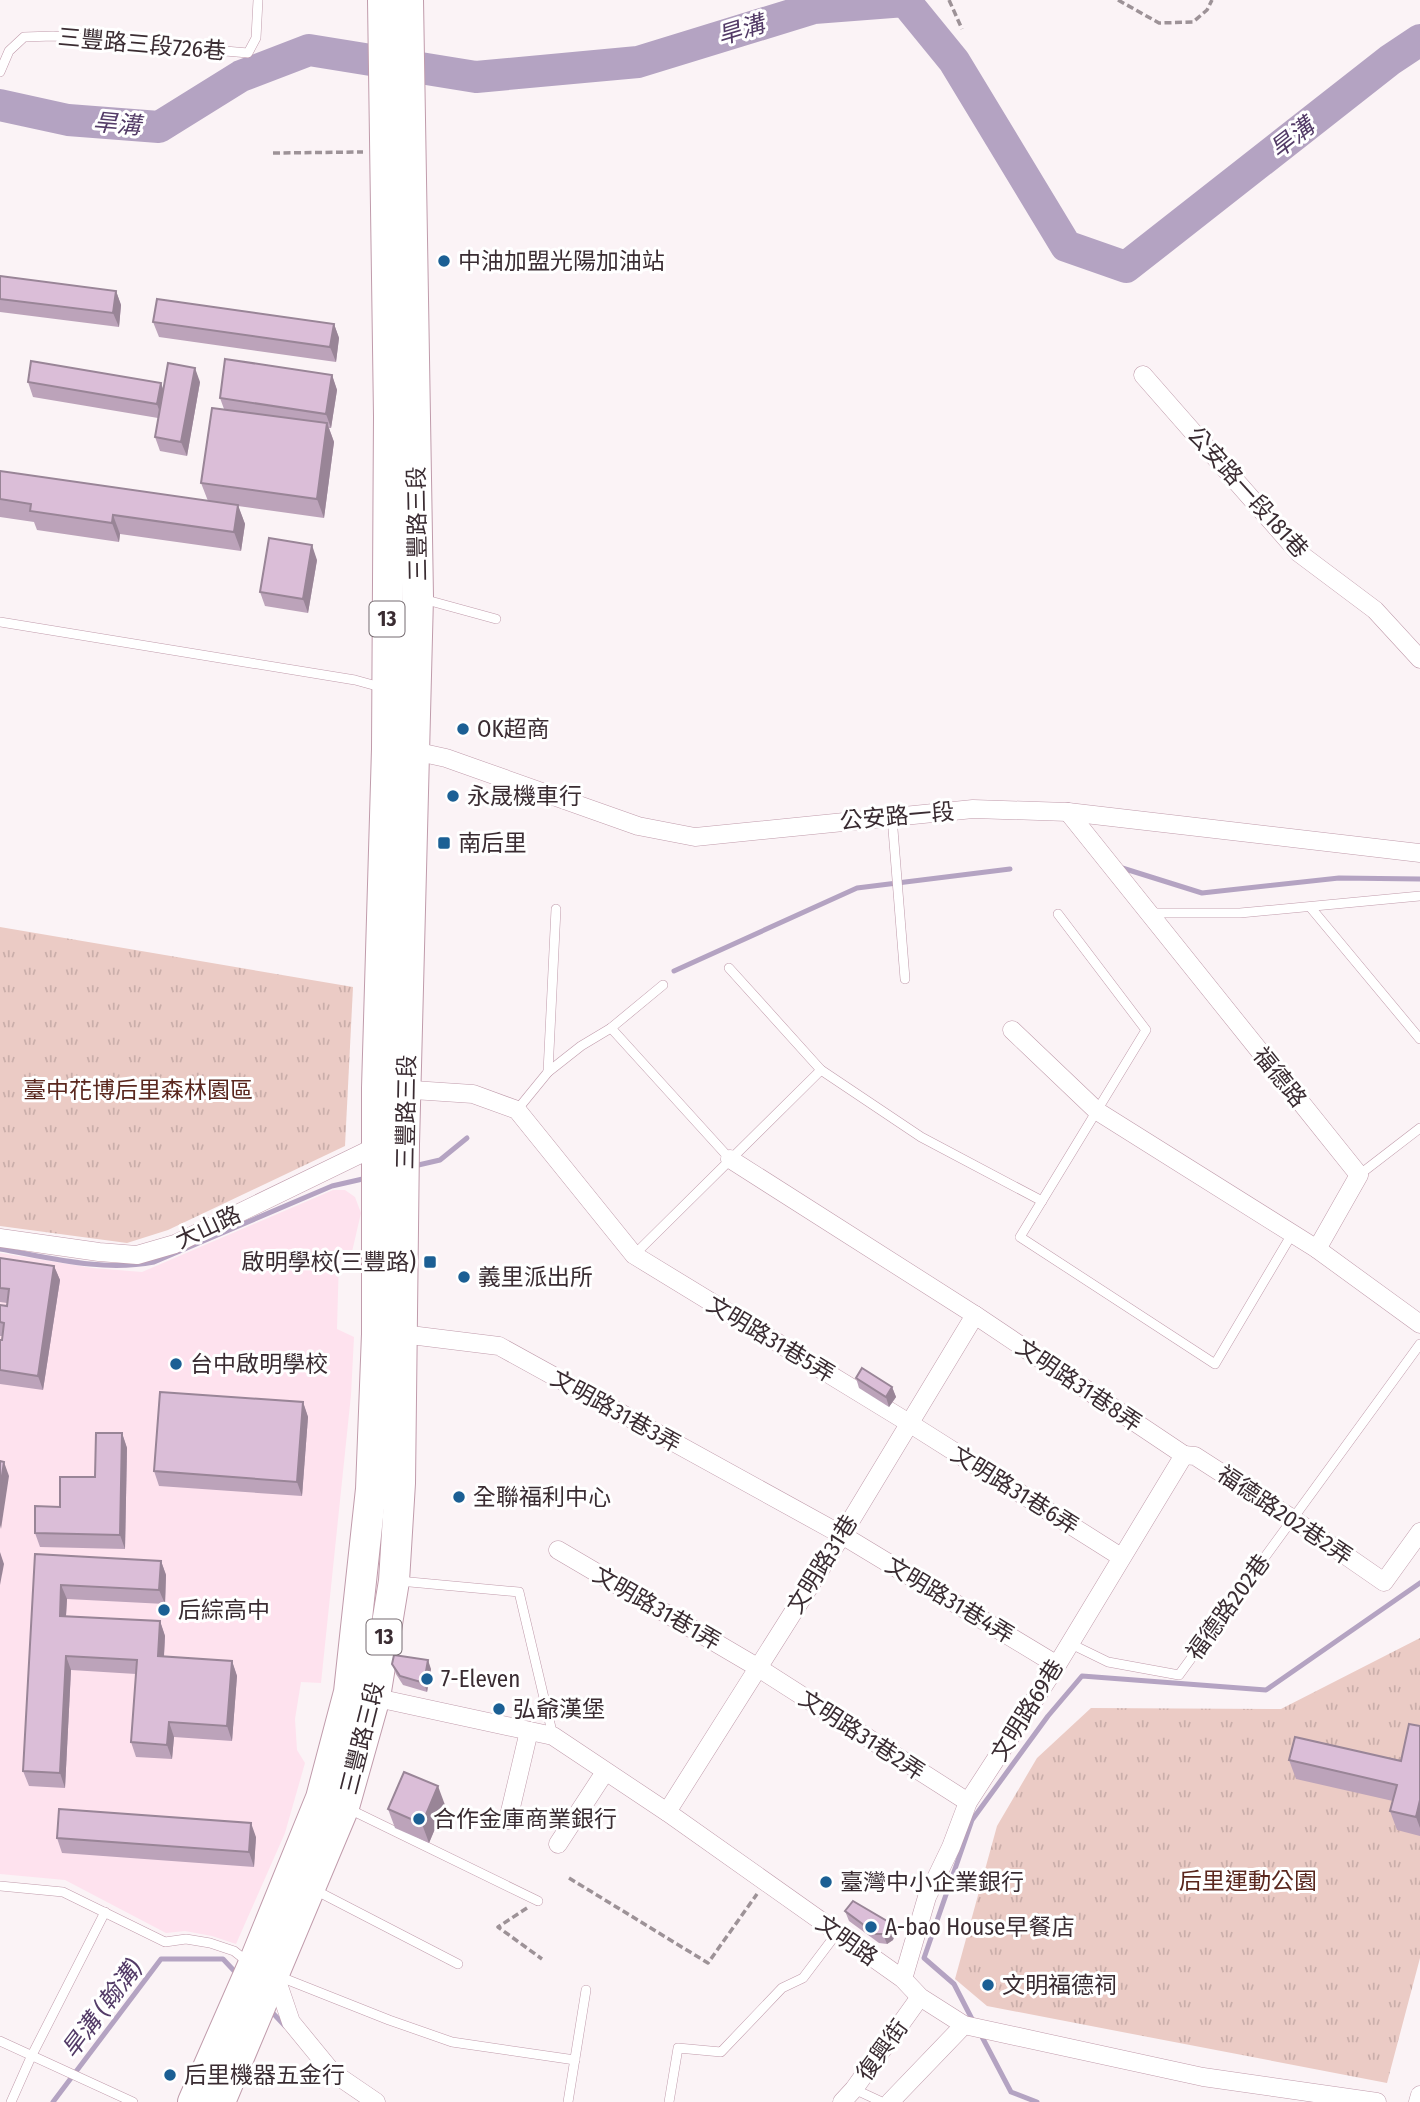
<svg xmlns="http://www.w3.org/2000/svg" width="1420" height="2102" font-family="'Fira Sans Condensed','Noto Sans TC',sans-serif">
<defs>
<pattern id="park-tufts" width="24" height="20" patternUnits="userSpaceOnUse" patternTransform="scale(1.75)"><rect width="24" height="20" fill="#ebcbc5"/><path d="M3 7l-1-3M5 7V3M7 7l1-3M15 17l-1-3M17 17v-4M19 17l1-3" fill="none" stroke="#caaeaa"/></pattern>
</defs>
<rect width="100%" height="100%" fill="#fbf3f6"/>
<polygon fill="#fee2ee" points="333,1190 345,1190 355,1197 361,1213 351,1256 339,1258 337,1329 354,1337 351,1395 321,1683 301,1682 295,1719 297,1750 305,1763 285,1833 236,1944 212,1936 185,1931 166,1933 65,1880 0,1874 0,1253 93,1268 142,1272"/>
<g fill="url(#park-tufts)">
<polygon points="0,927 353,987 345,1146 168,1230 127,1243 0,1226"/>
<polygon points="1420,1638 1420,1958 1387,2083 987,2006 955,1979 997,1826 1037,1758 1091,1708 1281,1709"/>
</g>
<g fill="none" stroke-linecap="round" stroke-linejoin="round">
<g stroke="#b4a3c2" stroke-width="5">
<polyline points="1119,867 1202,893 1339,878 1420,879"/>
<polyline points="674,971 857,888 1010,869"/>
<polyline points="414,1166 440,1160 467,1138"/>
<path d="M0,1249C51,1258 103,1272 154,1262L332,1186L367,1178"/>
<polyline points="270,2010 285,2026"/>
<polyline points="973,2021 954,1984 924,1958 972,1820 1048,1716 1082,1676 1266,1690 1420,1583"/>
<polyline points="980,2033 1011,2092 1037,2102"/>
<polyline points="53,2102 161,1959 223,1959 238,1975"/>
</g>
<polyline stroke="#b4a3c2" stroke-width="32" points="0,105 68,120 159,127 241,76 309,50 476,77 638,62 814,8 905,1 954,61 1066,246 1126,267 1390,60 1420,40"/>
<defs>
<g id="lane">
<polyline points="0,72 9,51 24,37 53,36 248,53 256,38 258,0"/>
<polyline points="423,599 496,619"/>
<polyline points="0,622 355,680 384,688"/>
<polyline points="892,817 905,979"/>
<polyline points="1311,908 1420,1039"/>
<polyline points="1150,913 1240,913 1420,896"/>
<polyline points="1058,914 1146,1030 1020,1237 1215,1364 1292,1234"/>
<polyline points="729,968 821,1070 921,1137 1042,1201"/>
<polyline points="611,1028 730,1159"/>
<polyline points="548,1072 556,909"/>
<polyline points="517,1110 548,1072 581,1046 611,1028 663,985"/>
<polyline points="1359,1175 1420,1128"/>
<polyline points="634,1255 821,1070"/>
<polyline points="399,1581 519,1592 553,1736"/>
<polyline points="1069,1643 1108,1662 1179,1675 1420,1344"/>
<polyline points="349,1809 538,1901"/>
<polyline points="0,1886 63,1892 165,1942 186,1939 210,1943 234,1951 248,1962"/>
<polyline points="313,1889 458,1964"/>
<polyline points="278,1976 389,2020 452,2042 575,2060"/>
<polyline points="0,2041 133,2102"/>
<polyline points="854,2089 882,2102"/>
<polyline points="11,2102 31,2057 105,1912"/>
<polyline points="568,2102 586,1990"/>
<polyline points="669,2102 678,2048 721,2052 782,1988 803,1978 837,1933"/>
</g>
<g id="street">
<polyline points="1143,375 1299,553 1375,610 1420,659"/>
<polyline points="405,749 446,758 638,826 695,837 973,809 1068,812 1420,853"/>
<polyline points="1068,812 1359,1175 1317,1249 1420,1324"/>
<polyline points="1012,1030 1097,1111 1317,1249"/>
<polyline points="398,1089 473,1094 517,1110 634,1255 909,1423 1121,1557"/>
<polyline points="730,1159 975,1315 1184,1455"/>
<polyline points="0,1238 99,1252 137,1255 175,1244 377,1146 384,1145"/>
<polyline points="394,1333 499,1346 842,1535 1057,1665"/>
<polyline points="1184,1455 1195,1456 1293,1519 1384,1582 1420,1532"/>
<polyline points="558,1550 757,1667 968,1802"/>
<polyline points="368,1696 553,1736 667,1812 903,1979 920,1997 964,2025 1203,2077 1377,2102"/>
<polyline points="667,1812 842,1535 975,1315"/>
<polyline points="508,1820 529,1731"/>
<polyline points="558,1844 605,1772"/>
<polyline points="272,1973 275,1975 291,2022 332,2072 376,2102"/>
<polyline points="903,1979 927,1897 951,1847 968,1802 1057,1665 1184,1455"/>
<polyline points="842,2102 854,2089 920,1997"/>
<polyline points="890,2102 964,2025"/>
<polyline points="1418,2102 1420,2095"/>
</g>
<g id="primary">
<polyline points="193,2102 253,1965 321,1798 349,1692 371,1489 377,1334 377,1088 387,749 389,416 383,0"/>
<polyline points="220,2102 344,1807 375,1697 394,1581 400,1483 404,1144 418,597 408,0"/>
</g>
</defs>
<use href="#lane" stroke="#c09bab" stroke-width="10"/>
<use href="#street" stroke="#c09bab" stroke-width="19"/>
<use href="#primary" stroke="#c09bab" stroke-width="32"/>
<g stroke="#9d9297" stroke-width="3.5" stroke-dasharray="7 3.5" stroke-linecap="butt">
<polyline points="949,0 962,29"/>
<polyline points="1118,0 1159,23 1193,22 1207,10 1212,0"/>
<polyline points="273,153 363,152"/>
<polyline points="569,1878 708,1963 757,1894"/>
<polyline points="527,1908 498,1927 542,1959"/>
</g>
<use href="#lane" stroke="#fff" stroke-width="9"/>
<use href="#street" stroke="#fff" stroke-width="18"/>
<use href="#primary" stroke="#fff" stroke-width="30"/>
</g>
<g fill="#bca3ba">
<polygon points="0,276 116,291 121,305 119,327 0,312"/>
<polygon points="153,322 334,324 339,338 336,362 159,337"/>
<polygon points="332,375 337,390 331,428 329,428 334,442 324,518 238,506 245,524 241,551 120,534 119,542 37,530 34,522 0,517 0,471 208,501 201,483 224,409 220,398"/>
<polygon points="28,382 161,383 163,390 200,382 187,456 160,451 155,437 158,418 33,397"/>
<polygon points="317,560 308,613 265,606 260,592"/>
<polygon points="0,1258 54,1266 60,1280 43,1390 0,1384 0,1340 2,1340 3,1336 0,1336 0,1305 7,1306 7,1303 0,1302"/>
<polygon points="856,1378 892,1387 896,1397 889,1407 859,1388"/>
<polygon points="303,1402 308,1417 302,1496 159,1486 154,1471"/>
<polygon points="122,1433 127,1448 125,1549 40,1547 35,1533 60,1507 95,1477"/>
<polygon points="35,1554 161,1561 166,1575 165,1604 67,1599 66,1616 160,1621 165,1636 164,1657 232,1661 237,1676 232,1741 174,1737 172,1759 136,1757 131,1742 136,1674 71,1670 65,1788 29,1786 23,1771"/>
<polygon points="392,1664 431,1669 427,1692 403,1685 396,1674"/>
<polygon points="1420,1726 1420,1836 1397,1830 1390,1811 1393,1801 1296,1779 1289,1760 1401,1761"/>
<polygon points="445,1805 429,1843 395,1828 388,1809"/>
<polygon points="256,1837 254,1867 62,1853 57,1838"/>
<polygon points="845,1911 895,1934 893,1940 887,1944 879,1943 849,1921"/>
</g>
<g fill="#998597">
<polygon points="116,291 121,305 119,327 113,313"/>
<polygon points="334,324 339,338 336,362 330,347"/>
<polygon points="195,368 200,382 187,456 181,442"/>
<polygon points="332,375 337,390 331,428 326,414"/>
<polygon points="161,383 166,398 162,419 157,404"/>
<polygon points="327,423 334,442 324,518 317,499"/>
<polygon points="238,505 245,524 241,551 234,532"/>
<polygon points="113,515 120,534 119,542 112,523"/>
<polygon points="312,545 317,560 308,613 303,599"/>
<polygon points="54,1266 60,1280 43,1390 38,1376"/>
<polygon points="892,1387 896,1397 889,1407 886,1397"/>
<polygon points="303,1402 308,1417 302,1496 297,1482"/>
<polygon points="122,1433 127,1448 125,1549 120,1535"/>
<polygon points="4,1462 9,1476 1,1529 0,1525 0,1489"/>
<polygon points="0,1552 4,1564 0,1585"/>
<polygon points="161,1561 166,1575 165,1604 159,1590"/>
<polygon points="61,1585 67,1599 65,1630 60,1616"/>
<polygon points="160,1621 165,1636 163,1671 158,1656"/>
<polygon points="66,1656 71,1670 65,1788 60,1773"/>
<polygon points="428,1660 431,1669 427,1692 424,1683"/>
<polygon points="232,1661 237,1676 232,1741 227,1726"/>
<polygon points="169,1722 174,1737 172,1759 167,1745"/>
<polygon points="438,1786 445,1805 429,1843 422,1824"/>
<polygon points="1420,1800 1420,1828 1416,1817"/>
<polygon points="251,1823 256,1837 254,1867 249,1852"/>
<polygon points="892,1924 895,1934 893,1940 887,1944 883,1934"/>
</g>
<g fill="#dbbed8" stroke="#998597" stroke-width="2">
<polygon points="0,276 116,291 113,313 0,299"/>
<polygon points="157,299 334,324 330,347 153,322"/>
<polygon points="225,359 332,375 326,414 220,398"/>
<polygon points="31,361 161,383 157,404 28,382"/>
<polygon points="168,363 195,368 181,442 155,437"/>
<polygon points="212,408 327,423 317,499 201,483"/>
<polygon points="0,471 238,505 234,532 113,515 112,523 30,511 31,504 0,499"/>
<polygon points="269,538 312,545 303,599 260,592"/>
<polygon points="0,1258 54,1266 38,1376 0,1370 0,1340 2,1340 4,1323 0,1322 0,1305 7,1306 9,1289 0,1288"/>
<polygon points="862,1368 892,1387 886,1397 856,1378"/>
<polygon points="160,1392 303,1402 297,1482 154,1471"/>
<polygon points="96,1433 122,1433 120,1535 35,1533 35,1506 60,1507 60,1477 95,1477"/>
<polygon points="0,1461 4,1462 0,1489"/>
<polygon points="35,1554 161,1561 159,1590 61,1585 60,1616 160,1621 158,1656 232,1661 227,1726 169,1722 167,1745 131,1742 137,1660 66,1656 60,1773 23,1771"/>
<polygon points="394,1655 428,1660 424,1683 400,1676 392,1664"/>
<polygon points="1409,1724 1420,1726 1420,1800 1416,1817 1390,1811 1397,1785 1289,1760 1295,1737 1401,1761"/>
<polygon points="404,1772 438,1786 422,1824 388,1809"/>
<polygon points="59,1809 251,1823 249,1852 57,1838"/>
<polygon points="853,1901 892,1924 890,1930 883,1934 876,1934 845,1911"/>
</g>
<g fill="#1b5f94" stroke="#fff" stroke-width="2.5">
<circle cx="444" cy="261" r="7"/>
<circle cx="463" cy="729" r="7"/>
<circle cx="453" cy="796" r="7"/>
<rect x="437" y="836" width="14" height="14" rx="3.5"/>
<rect x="423" y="1255" width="14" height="14" rx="3.5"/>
<circle cx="464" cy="1277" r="7"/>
<circle cx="176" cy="1364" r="7"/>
<circle cx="459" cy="1497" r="7"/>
<circle cx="164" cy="1610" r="7"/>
<circle cx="427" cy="1679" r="7"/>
<circle cx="499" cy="1709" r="7"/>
<circle cx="419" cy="1819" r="7"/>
<circle cx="826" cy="1882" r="7"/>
<circle cx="871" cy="1927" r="7"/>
<circle cx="988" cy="1985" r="7"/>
<circle cx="170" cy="2075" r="7"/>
</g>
<g text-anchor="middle" stroke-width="6" stroke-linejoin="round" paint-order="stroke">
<g fill="#fff" stroke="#756b70" stroke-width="2">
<rect x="369.5" y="601.5" width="35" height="35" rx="5"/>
<rect x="366.5" y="1619.5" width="35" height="35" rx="5"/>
</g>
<g font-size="21" font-weight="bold" fill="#3a2c32">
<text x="387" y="626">13</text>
<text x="384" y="1644">13</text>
</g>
<g font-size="23" fill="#3a2c32" stroke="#fff">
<text transform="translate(142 44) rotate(5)" y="8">三豐路三段726巷</text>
<text transform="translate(1248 492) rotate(48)" y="8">公安路一段181巷</text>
<text transform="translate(417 524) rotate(-91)" y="8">三豐路三段</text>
<text transform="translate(897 816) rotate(-5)" y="8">公安路一段</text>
<text transform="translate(1280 1077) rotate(51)" y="8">福德路</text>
<text transform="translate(406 1112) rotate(-89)" y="8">三豐路三段</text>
<text transform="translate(208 1227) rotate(-25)" y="8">大山路</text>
<text transform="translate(771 1339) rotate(31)" y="8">文明路31巷5弄</text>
<text transform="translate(1079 1385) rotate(34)" y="8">文明路31巷8弄</text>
<text transform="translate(616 1411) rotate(29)" y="8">文明路31巷3弄</text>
<text transform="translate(1015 1490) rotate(32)" y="8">文明路31巷6弄</text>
<text transform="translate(1285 1515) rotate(34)" y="8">福德路202巷2弄</text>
<text transform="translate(822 1564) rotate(-58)" y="8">文明路31巷</text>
<text transform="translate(950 1600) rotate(31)" y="8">文明路31巷4弄</text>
<text transform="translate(1228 1607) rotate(-54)" y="8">福德路202巷</text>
<text transform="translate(657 1608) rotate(30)" y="8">文明路31巷1弄</text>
<text transform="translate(1027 1710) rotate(-58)" y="8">文明路69巷</text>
<text transform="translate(862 1735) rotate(33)" y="8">文明路31巷2弄</text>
<text transform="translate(362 1738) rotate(-76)" y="8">三豐路三段</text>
<text transform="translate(847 1940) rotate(35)" y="8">文明路</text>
<text transform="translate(882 2050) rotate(-54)" y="8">復興街</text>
</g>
<g font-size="23" fill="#3a2c32" stroke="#fff" text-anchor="start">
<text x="458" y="269">中油加盟光陽加油站</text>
<text x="477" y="737">OK超商</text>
<text x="467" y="804">永晟機車行</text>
<text x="458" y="851">南后里</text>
<text x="416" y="1270" text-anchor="end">啟明學校(三豐路)</text>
<text x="478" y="1285">義里派出所</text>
<text x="190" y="1372">台中啟明學校</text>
<text x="473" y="1505">全聯福利中心</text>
<text x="178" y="1618">后綜高中</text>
<text x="441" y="1687">7-Eleven</text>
<text x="513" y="1717">弘爺漢堡</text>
<text x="433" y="1827">合作金庫商業銀行</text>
<text x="840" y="1890">臺灣中小企業銀行</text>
<text x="885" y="1935">A-bao House早餐店</text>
<text x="1002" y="1993">文明福德祠</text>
<text x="184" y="2083">后里機器五金行</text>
</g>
<g font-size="23" fill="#5a271e" stroke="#fff">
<text x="138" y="1098">臺中花博后里森林園區</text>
<text x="1248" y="1889">后里運動公園</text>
</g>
<g font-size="24" font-style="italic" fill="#533b67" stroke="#fff">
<text transform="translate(741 30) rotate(-17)" y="8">旱溝</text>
<text transform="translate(117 124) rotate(5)" y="8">旱溝</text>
<text transform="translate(1292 138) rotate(-38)" y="8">旱溝</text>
<text transform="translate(102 2009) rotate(-53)" y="8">旱溝 (翰溝)</text>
</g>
</g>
</svg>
